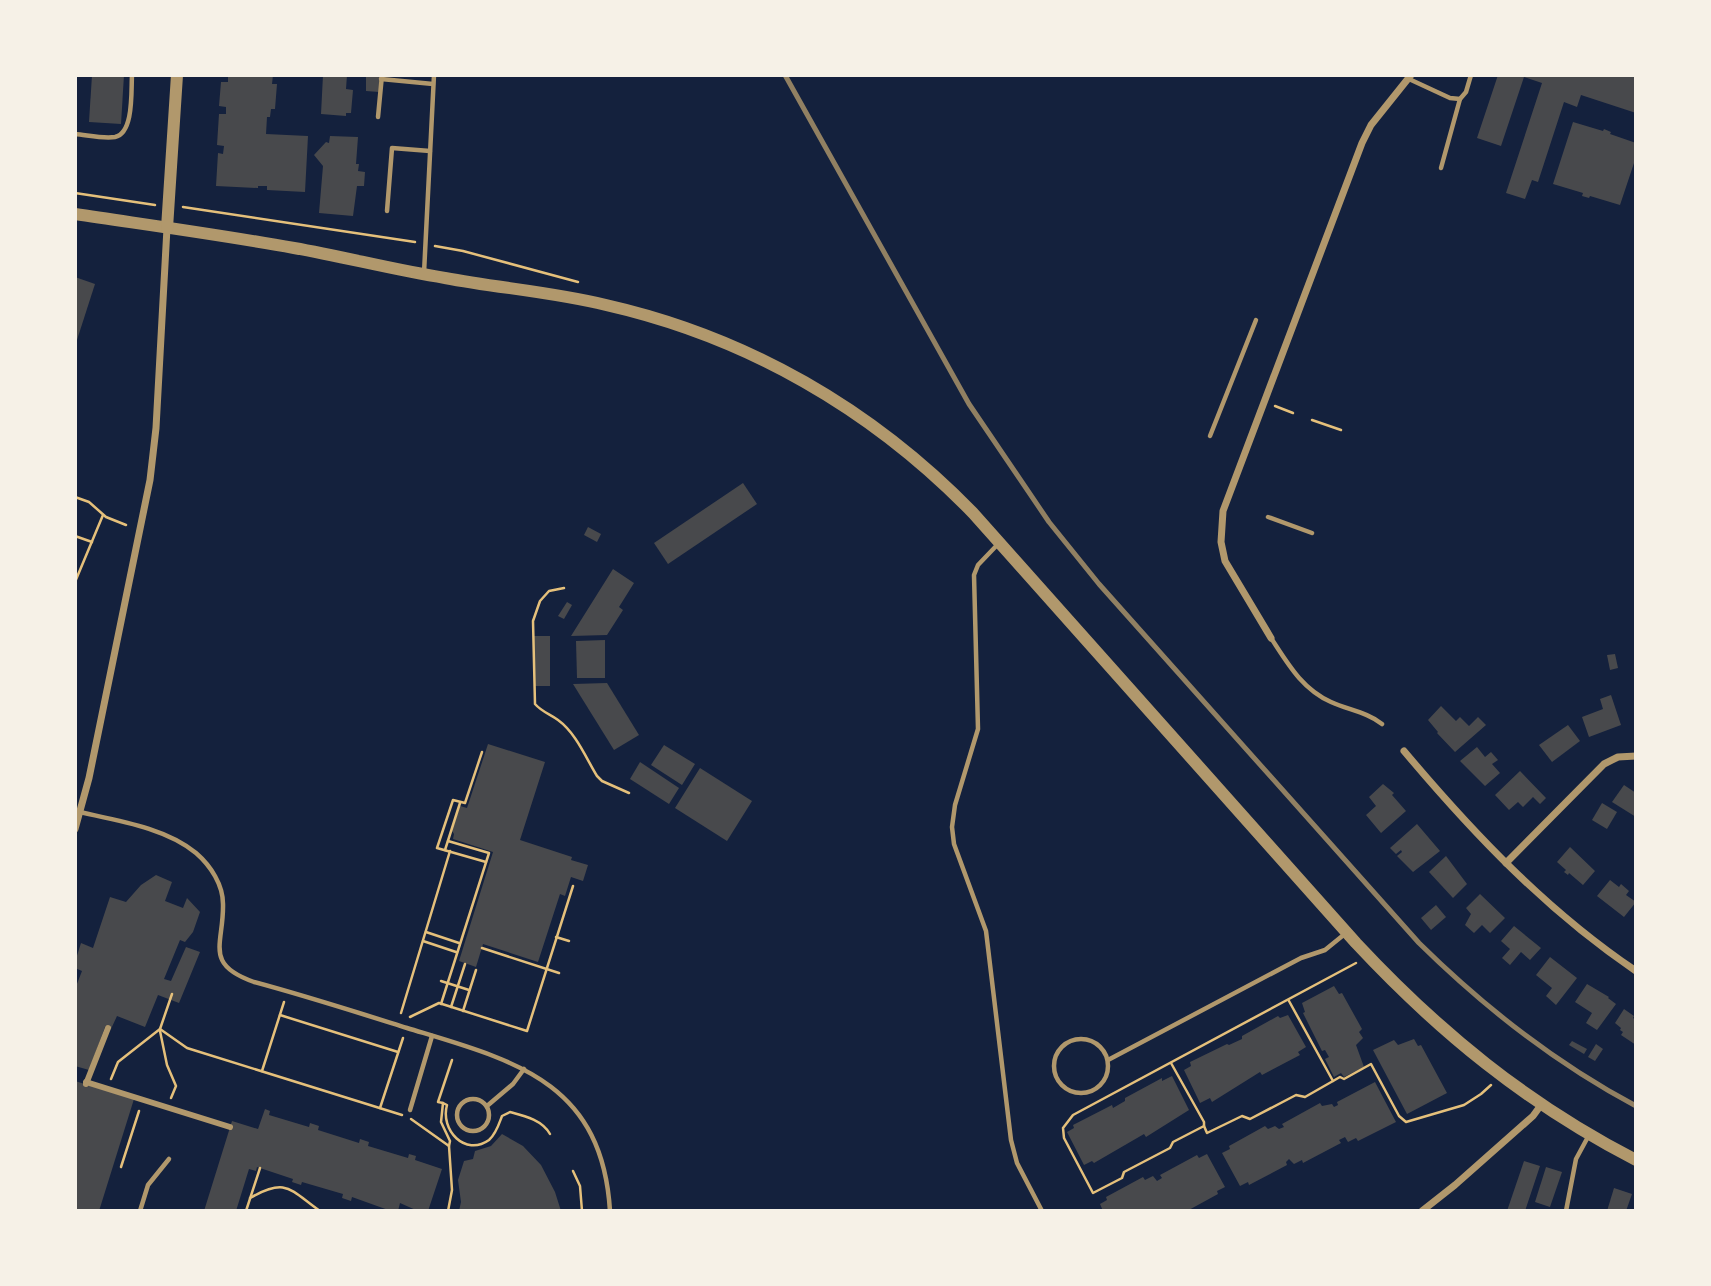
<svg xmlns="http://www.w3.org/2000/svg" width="1711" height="1286" font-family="Poppins,sans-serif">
<rect width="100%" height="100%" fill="#14213d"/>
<g fill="#48494c">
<polygon points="92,75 124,75 121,124 89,122"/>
<polygon points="228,75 273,75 272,84 277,84 275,109 271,109 270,117 267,117 266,134 308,136 305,192 267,190 267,186 258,186 258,188 216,186 218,153 223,154 224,146 217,145 219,114 226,114 226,107 219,106 221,82 228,82"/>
<polygon points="323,75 347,75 346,89 353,90 351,113 346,113 346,116 321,114"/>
<polygon points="366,75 380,75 379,92 366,91"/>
<polygon points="1498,75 1636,75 1636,113 1581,95 1577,107 1564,102 1538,182 1532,180 1525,199 1506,193 1542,83 1524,77 1501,146 1477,138"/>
<polygon points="1573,122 1603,131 1604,129 1611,132 1610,134 1636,143 1636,157 1620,205 1590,196 1589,198 1582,196 1583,193 1553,184"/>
<polygon points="330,136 358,137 356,164 359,164 358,171 365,172 364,186 357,186 353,216 319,213 323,166 314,155 326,142 329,143"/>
<polygon points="75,277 95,284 76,343 75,343"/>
<polygon points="743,483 757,504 668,564 654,543"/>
<polygon points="588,527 601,534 597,542 584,535"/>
<polygon points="613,569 634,583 619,607 623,610 607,635 571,636"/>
<polygon points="567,602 572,605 564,619 558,616"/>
<polygon points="534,636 550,636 550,686 535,686"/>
<polygon points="605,640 605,678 577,678 576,641"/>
<polygon points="1615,654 1618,668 1610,670 1607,655"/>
<polygon points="607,683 639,735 614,750 573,684"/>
<polygon points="1611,695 1621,725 1589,737 1582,717 1603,709 1600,699"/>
<polygon points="1441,706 1456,721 1460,717 1469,726 1478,717 1486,725 1455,752 1437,733 1438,732 1428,720"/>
<polygon points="1568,725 1580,741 1552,762 1539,745"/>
<polygon points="488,744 545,762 520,840 572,857 571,860 588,865 583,881 571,877 565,896 560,894 538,962 483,944 476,967 459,961 493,852 453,839 454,834 452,831 460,806 467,808"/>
<polygon points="664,745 695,764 682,785 651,765"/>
<polygon points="1477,747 1485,757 1491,752 1498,760 1492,764 1500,773 1485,786 1460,761"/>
<polygon points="640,762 679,788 669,804 630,779"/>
<polygon points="700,768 752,801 727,841 675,808"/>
<polygon points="1520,771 1546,798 1540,804 1533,797 1523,807 1518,802 1509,810 1495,795"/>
<polygon points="1383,784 1394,793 1392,795 1406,811 1381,833 1366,815 1376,806 1369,797"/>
<polygon points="1624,785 1636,793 1636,817 1612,802"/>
<polygon points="1602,803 1617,812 1607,829 1592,820"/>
<polygon points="1417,824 1440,851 1413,872 1397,856 1402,852 1401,850 1396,854 1390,848"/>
<polygon points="1570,847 1595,871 1583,885 1569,873 1568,875 1564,872 1566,870 1557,862"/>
<polygon points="1446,856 1467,884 1453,898 1429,872"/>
<polygon points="156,875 172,882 165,901 183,908 187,898 200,912 193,932 185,942 180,940 164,979 171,981 186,947 200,952 179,1003 158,995 145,1027 117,1016 111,1029 105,1027 89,1070 75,1066 75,989 82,971 75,968 75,962 81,943 93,948 110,897 126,902 141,885"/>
<polygon points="1610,880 1619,887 1621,884 1629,891 1626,895 1636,902 1624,917 1597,896"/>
<polygon points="1480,894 1505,918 1490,933 1482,925 1474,933 1465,925 1471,914 1466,908"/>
<polygon points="1436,905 1446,917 1431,930 1421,918"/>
<polygon points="1514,926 1541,948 1530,960 1521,952 1510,965 1502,958 1510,949 1501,941"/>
<polygon points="1550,957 1577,978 1556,1005 1546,996 1552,988 1536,975"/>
<polygon points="1587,984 1609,997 1608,998 1616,1004 1597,1030 1586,1023 1592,1013 1575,1002"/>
<polygon points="1334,986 1339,994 1342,993 1362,1029 1359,1032 1363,1038 1356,1045 1364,1067 1344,1077 1341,1073 1334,1077 1325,1059 1329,1057 1325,1050 1322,1051 1303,1013 1305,1012 1302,1003"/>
<polygon points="1624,1009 1634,1016 1633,1018 1636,1020 1636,1045 1621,1035 1623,1032 1620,1030 1621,1028 1615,1023"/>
<polygon points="1288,1015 1306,1047 1298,1052 1300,1055 1262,1075 1260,1072 1212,1102 1210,1098 1200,1103 1184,1070 1191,1066 1190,1062 1227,1044 1229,1045 1242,1039 1242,1036 1278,1016 1280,1018"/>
<polygon points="1414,1039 1418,1046 1421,1045 1447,1093 1407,1114 1373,1050 1394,1040 1398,1045"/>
<polygon points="1572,1041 1587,1049 1584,1054 1569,1045"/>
<polygon points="1596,1044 1603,1049 1595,1061 1588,1057"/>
<polygon points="1172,1076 1189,1110 1146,1137 1144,1134 1094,1163 1092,1161 1084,1165 1067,1132 1074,1128 1073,1125 1112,1105 1113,1108 1125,1101 1125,1098 1162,1078 1162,1081"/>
<polygon points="75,1081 134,1099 99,1211 75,1211"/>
<polygon points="1375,1082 1396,1122 1358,1141 1356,1138 1348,1142 1345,1137 1339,1140 1341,1143 1303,1163 1302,1160 1294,1164 1289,1159 1286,1162 1287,1165 1249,1185 1248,1182 1240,1186 1222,1153 1230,1149 1229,1146 1265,1126 1268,1129 1275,1126 1279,1129 1284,1127 1282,1124 1320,1103 1322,1106 1332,1104 1334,1107 1338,1105 1337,1102"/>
<polygon points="265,1109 270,1111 269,1115 309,1127 310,1123 319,1126 318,1130 359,1143 360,1139 369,1142 368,1146 408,1158 409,1154 416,1156 415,1160 442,1169 428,1211 418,1211 400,1203 398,1211 391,1211 352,1197 351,1201 342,1198 343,1194 302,1182 301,1185 292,1182 293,1179 257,1167 256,1171 249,1169 236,1211 204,1211 232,1121 258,1129"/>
<polygon points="502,1134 523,1146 541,1165 555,1192 561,1211 459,1211 461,1202 458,1180 464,1161 473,1159 475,1151 491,1146"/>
<polygon points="1207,1154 1225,1187 1217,1191 1218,1194 1187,1211 1103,1211 1100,1204 1107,1200 1106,1197 1143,1177 1145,1180 1153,1176 1157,1181 1162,1178 1160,1175 1197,1155 1199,1158"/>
<polygon points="1524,1161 1540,1166 1525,1211 1507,1211"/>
<polygon points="1546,1167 1562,1172 1550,1207 1535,1202"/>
<polygon points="1614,1188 1632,1194 1626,1211 1607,1211"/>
</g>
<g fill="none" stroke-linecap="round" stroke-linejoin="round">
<g stroke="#e5c07b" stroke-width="2.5">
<polyline points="75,193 155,205"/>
<polyline points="183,207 415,242"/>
<polyline points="435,246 463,251 578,282"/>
<polyline points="1275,406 1293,413"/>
<polyline points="1312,420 1341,430"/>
<polyline points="75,497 89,502 106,517 126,525"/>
<polyline points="75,536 92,542"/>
<polyline points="75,582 103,515"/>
<path d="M564,588L549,591L540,601L533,621L535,704C542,712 550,714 558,720C576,733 586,758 597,776L602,781L629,793"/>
<polyline points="482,752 465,803 453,800 437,848 486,862"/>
<polyline points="445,850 460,803"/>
<polyline points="426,932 459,943"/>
<polyline points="556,937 569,941"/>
<polyline points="423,941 456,952"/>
<polyline points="482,948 559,973"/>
<polyline points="1356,963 1073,1115 1063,1128 1064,1138 1093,1193 1122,1178 1124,1172 1170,1148 1173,1142 1204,1126 1207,1133 1242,1116 1250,1119 1296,1095 1305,1097 1340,1077 1344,1079 1371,1064 1399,1116 1406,1122 1464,1105 1481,1094 1491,1085"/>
<polyline points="441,981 469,990"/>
<polyline points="1289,1001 1333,1081"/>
<polyline points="441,1004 489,853 448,841"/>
<polyline points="451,1007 465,964"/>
<polyline points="463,1011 476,970"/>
<polyline points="401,1013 450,851"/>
<polyline points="280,1015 398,1052"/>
<polyline points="410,1017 439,1003 527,1031 573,886"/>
<polyline points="160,1029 187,1048 402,1115"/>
<polyline points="160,1031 167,1065 176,1086 171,1098"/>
<polyline points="1171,1063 1204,1122 1204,1126"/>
<polyline points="262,1071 284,1002"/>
<polyline points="111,1079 118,1062 160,1029 172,994"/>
<polyline points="443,1103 438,1102 452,1060"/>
<polyline points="380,1108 403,1038"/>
<polyline points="411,1119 449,1146 452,1190 448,1211"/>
<path d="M449,1146L450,1141L441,1122L443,1103L447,1105C440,1130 465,1157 489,1140C496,1134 499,1124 502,1116L510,1112C525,1116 542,1120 550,1134"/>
<polyline points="121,1167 139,1111"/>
<polyline points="573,1171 580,1186 582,1211"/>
<path d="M250,1198C287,1177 290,1190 320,1211"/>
<polyline points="246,1211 260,1168"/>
</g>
<g stroke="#b1986c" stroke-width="4.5">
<polyline points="381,79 433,84"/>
<polyline points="1409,79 1450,98 1460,99 1466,92 1471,75"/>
<polyline points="378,117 382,75"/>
<path d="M75,134C87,135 103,139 115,137C134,133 131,91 132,75"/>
<polyline points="1441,168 1460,99"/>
<polyline points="387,211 392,148 430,151"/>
<polyline points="424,273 434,75"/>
<polyline points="1210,436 1256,320"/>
<polyline points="1268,517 1312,533"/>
<polyline points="999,543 978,565 974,575 978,729 955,805 952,827 954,844 986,931 1011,1140 1017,1163 1042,1211"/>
<path d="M1271,638C1288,664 1302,689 1331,702C1348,710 1367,712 1382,724"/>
<path d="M75,811C114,820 165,827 196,853C211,866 223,885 223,904C224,944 203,964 254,982C306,996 356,1012 407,1028C512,1060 602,1080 610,1211"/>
<circle cx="1081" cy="1066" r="27"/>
<polyline points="1108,1060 1301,958 1325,950 1346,933"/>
<circle cx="473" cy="1115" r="16"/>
<polyline points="487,1106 513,1084 524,1069"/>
<polyline points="410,1110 432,1036"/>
<polyline points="140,1211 148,1185 169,1159"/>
<polyline points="1566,1211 1576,1159 1589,1135"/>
</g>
<g stroke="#b1986c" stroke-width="6">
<polyline points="86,1082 230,1127"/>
<polyline points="86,1084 108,1028"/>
</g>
<g stroke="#b1986c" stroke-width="7">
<polyline points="1271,638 1225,561 1221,542 1223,511 1362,143 1371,125 1411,75"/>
<path d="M1404,751C1473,833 1547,911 1636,971"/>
<polyline points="75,829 89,778 150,480 156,428 167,228"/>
<polyline points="1506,863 1604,764 1618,757 1636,756"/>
<polyline points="1422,1211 1455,1185 1533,1116 1541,1105"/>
</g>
<g stroke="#b1986c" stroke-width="12">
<path d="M75,214C148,225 222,235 294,248C345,257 394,270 445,278C498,288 553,292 606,305C747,337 872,409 973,513L1356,943C1439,1032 1527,1104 1636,1160"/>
<polyline points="167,228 177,75"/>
</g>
<path stroke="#918062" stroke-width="5" d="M785,75L969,404L1049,522L1099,584L1419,943C1484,1007 1555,1063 1636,1106"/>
</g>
<rect width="1711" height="1286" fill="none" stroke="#f6f1e7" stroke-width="154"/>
</svg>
